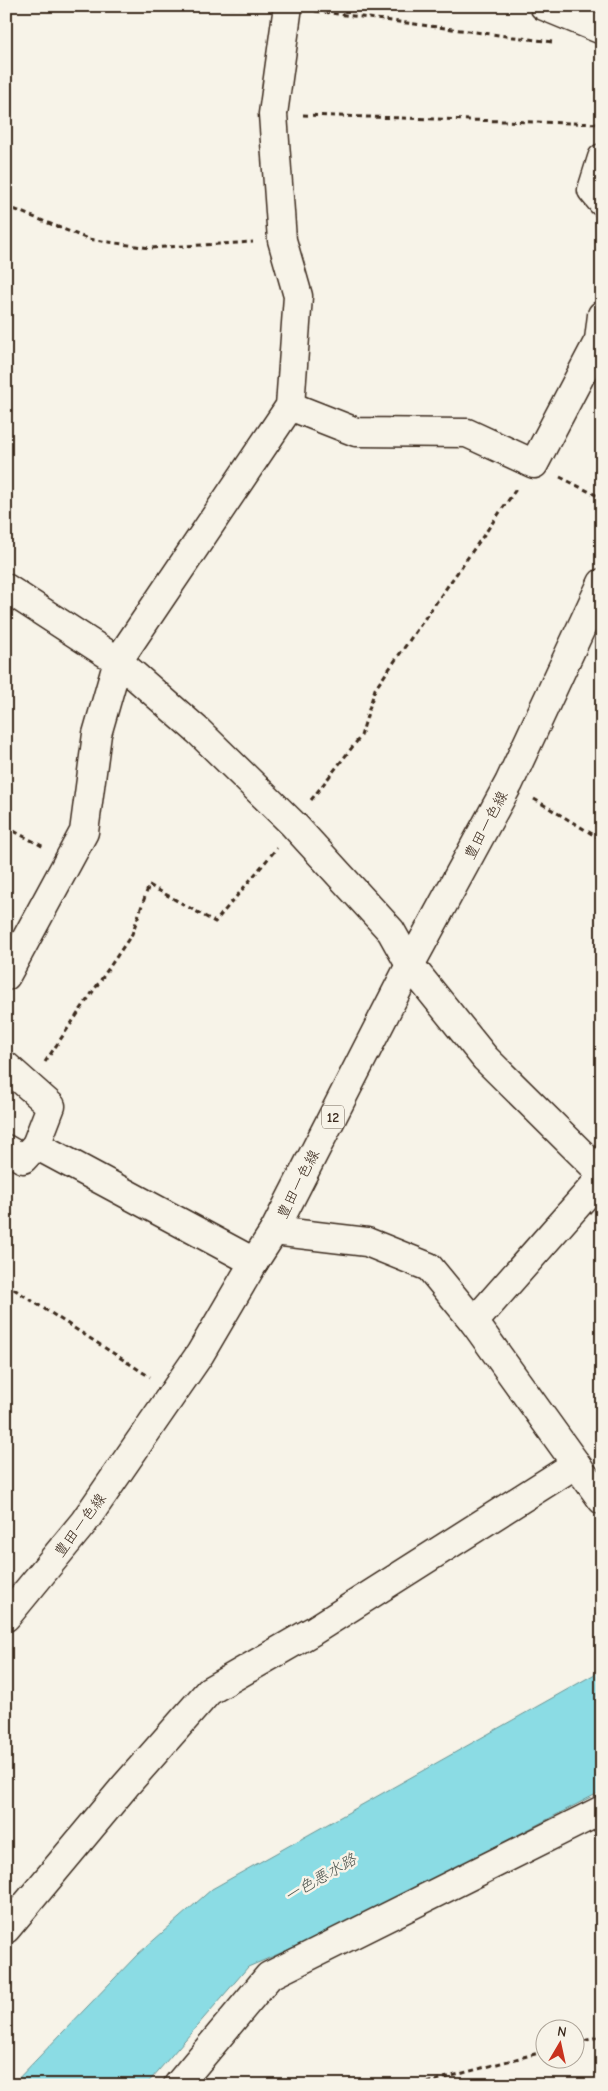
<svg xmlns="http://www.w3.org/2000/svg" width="608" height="2091" font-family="'Comic Neue','Klee One',sans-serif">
<rect width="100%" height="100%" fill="#f7f3e8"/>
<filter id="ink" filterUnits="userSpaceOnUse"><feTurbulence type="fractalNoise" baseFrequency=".02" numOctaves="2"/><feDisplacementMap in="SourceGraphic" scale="10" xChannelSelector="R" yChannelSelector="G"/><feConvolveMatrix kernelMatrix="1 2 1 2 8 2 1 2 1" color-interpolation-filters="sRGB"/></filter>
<g filter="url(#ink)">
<polygon fill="#8bdce4" stroke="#6b9595" points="602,1670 602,1791 339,1928 248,1967 146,2085 12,2085 138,1954 212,1889"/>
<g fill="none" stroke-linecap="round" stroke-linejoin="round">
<defs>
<g id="street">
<polyline points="544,6 602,30"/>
<polyline points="602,158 592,190 602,202"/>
<polyline points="290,406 356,432 467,433 534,464 599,340 602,315"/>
<polyline points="6,588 118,661 198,731 293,824 391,931 410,965 485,1058 602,1174"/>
<polyline points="6,976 84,832 97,734 118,661 290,406 298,296 282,240 273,114 288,6"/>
<polyline points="6,1066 51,1106 36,1145 254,1262"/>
<polyline points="6,1149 23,1159 36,1145"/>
<polyline points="274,1231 367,1242 429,1267 474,1322 602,1500"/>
<polyline points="474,1322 602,1177"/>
<polyline points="6,1929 126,1785 209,1691 313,1631 576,1464"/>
<polyline points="178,2085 269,1976 602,1810"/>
</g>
<polyline id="primary" points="6,1617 84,1522 200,1354 254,1262 274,1231 410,965 509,783 602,583"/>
</defs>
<use href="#street" stroke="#3b2a1e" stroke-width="31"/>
<use href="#primary" stroke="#3b2a1e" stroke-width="31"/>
<g stroke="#3b2a1e" stroke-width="3" stroke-dasharray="5 4" stroke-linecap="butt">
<polyline points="167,6 259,7"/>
<polyline points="315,11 552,42"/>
<polyline points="303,115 602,124"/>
<polyline points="6,206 88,239 150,248 253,242"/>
<polyline points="560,477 602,498"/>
<polyline points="534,799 602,840"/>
<polyline points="311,800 361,736 375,689 517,488"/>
<polyline points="6,827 44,847"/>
<polyline points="45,1062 132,934 149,885 215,922 277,848"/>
<polyline points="6,1284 150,1377"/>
<polyline points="576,2043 602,2036"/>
<polyline points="418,2085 546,2051"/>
</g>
<use href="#street" stroke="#f7f3e8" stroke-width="28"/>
<use href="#primary" stroke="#f7f3e8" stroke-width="28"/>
</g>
</g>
<g text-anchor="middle" stroke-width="5" stroke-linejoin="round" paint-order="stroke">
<rect fill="#f7f3e8" stroke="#73665b" stroke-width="1" x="322" y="1105.5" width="22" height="23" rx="4"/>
<g font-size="14" font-weight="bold" fill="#3b2a1e">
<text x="333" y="1122">12</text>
</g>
<g font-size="15" fill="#3b2a1e" stroke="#f7f3e8">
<text transform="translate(486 825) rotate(-62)" y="5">豊田一色線</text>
<text transform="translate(298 1184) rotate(-63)" y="5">豊田一色線</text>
<text transform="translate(80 1525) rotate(-53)" y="5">豊田一色線</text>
</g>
<g font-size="16" font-style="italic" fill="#4f5650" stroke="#f7f3e8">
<text transform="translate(320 1877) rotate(-30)" y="6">一色悪水路</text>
</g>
</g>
<rect width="608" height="2091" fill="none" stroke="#f7f3e8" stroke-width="25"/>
<rect x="12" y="12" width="583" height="2066" fill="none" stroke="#3b2a1e" stroke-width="2" filter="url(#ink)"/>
<g transform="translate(560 2044) rotate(9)"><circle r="24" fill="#f7f3e8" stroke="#aca397"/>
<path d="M0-4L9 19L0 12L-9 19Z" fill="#c8321e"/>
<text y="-8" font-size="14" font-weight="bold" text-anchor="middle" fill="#3b2a1e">N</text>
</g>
</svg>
